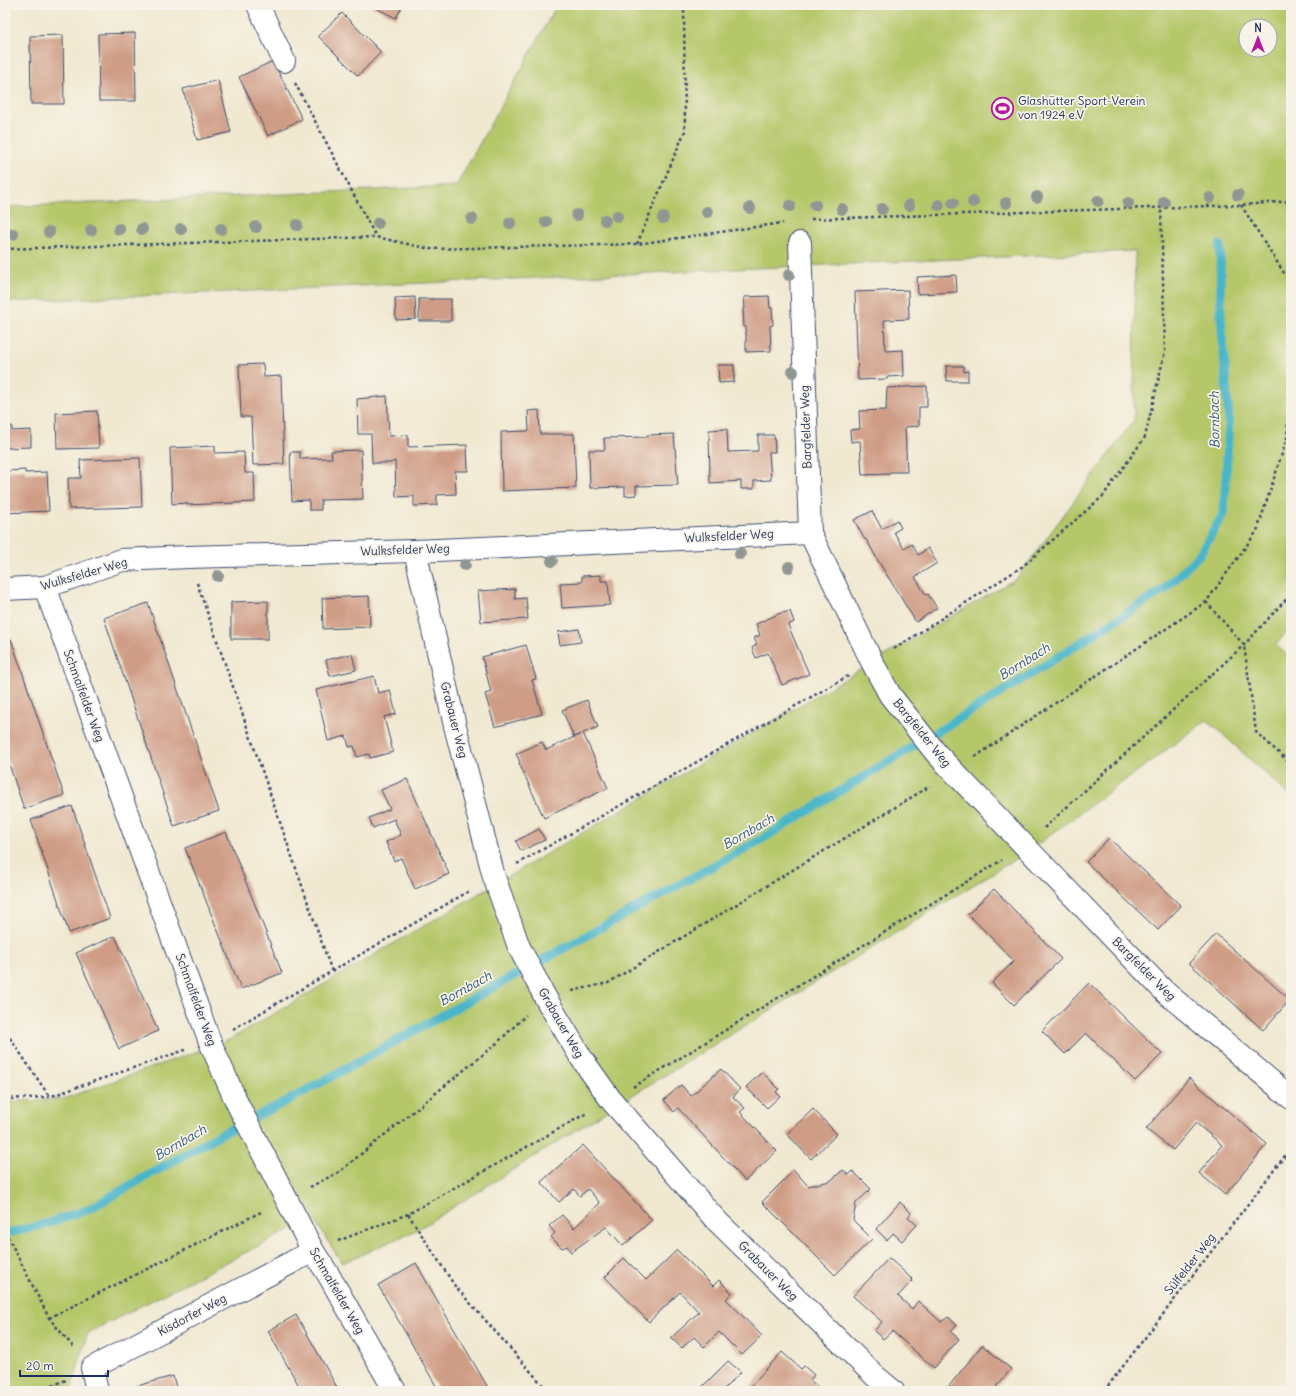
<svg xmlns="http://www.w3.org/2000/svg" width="1296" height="1396" font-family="Delius,sans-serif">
<rect width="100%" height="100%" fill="#f7f3e8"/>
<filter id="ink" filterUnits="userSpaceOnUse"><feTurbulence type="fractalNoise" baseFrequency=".025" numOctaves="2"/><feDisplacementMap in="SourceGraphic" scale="8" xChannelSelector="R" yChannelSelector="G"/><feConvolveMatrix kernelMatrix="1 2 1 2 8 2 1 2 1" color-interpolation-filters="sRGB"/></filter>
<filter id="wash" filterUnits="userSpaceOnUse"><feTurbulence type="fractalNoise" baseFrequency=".012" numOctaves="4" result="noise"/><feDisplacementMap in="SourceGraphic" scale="16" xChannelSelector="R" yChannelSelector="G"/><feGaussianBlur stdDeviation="0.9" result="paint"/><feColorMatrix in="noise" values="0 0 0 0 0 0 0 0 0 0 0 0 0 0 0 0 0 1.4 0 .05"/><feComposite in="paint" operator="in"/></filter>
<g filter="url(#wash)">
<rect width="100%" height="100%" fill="#f0e8d0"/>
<path fill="#b6c76a" stroke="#687b64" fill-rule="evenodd" d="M557,5H1291V627L1276,645L1291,659V797L1207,720L1030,850L610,1109L417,1230L342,1263L313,1218L88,1333L72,1387L63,1391H5V1102L63,1099L229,1040L1017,578L1134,420L1135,251L5,302V207L456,186ZM1246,26H1270V50H1246Z"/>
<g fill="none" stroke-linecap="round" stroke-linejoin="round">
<polyline stroke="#4ab5c8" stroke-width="9" points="5,1234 49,1223 89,1209 217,1136 289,1100 762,839 1015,684 1165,589 1199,555 1224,513 1229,420 1221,315 1220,245"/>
</g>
<g id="blocks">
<g fill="#cf9c85">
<polygon points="370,5 403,5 396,18"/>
<polygon points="342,13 381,52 358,76 318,36"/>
<polygon points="135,33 136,101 99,101 98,34"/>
<polygon points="63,35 64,104 31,104 30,36"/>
<polygon points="273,61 302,119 268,136 239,77"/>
<polygon points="218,80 231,132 197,140 183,89"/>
<polygon points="956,275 957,292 918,294 917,277"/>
<polygon points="908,290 909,319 884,320 885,351 903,350 904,376 887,377 887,379 858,380 855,292"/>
<polygon points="769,296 770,308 772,308 773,325 770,326 771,351 746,352 746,327 744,327 743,309 745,309 744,297"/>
<polygon points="415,297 416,319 396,320 395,298"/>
<rect x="419" y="299" width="32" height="22"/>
<polygon points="263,364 264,377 281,376 284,464 253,465 251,417 241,417 239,365"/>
<polygon points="718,365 734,365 734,382 719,383"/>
<polygon points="946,366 964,366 964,372 968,371 968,381 947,381"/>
<polygon points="927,386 927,407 919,407 919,426 905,427 907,472 890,472 890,474 862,475 860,441 851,442 850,430 860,429 859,411 886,410 887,388"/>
<polygon points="387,396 389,436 408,435 408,447 467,445 468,471 455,471 456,494 437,495 437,505 414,506 414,496 396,497 395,461 390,463 372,463 371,434 358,434 357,399"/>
<polygon points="539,410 540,434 574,434 576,488 502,491 501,432 529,431 528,411"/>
<polygon points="97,411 99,448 57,449 56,413"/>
<polygon points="5,426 12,426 12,431 31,430 31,447 5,448"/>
<polygon points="727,429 728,452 758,451 758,435 774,435 775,452 769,452 771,480 754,481 754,489 741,489 741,481 710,483 709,430"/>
<polygon points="674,434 678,485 636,486 636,495 625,496 625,487 590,488 589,450 605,450 604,438 647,437 647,435"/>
<polygon points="215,446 215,453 244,452 245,473 254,473 255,502 187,505 187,503 172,504 170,448"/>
<polygon points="361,450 363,499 321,500 321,510 309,510 309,500 292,501 290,452 300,452 300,459 332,458 331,451"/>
<polygon points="140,458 142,507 69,509 68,478 81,478 80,460"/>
<polygon points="25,470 25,473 47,472 49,511 5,513 5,471"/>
<polygon points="872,511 882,529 897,520 901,528 894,532 904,549 912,544 918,555 928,548 937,563 915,577 926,595 928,594 937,608 916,622 880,564 866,539 865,540 854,520"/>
<polygon points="601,575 601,581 608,581 610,605 562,608 560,583 582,582 582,576"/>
<polygon points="515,589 515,599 526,598 528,619 481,622 478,591"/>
<polygon points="369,596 370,627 323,629 322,598"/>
<polygon points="268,601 268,639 231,639 231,602"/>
<polygon points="148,603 219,811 174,826 104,618"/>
<polygon points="790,611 794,622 788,625 809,674 782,685 768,653 756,658 752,648 757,644 754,638 760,635 756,624 783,612 783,613"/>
<polygon points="579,629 581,642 560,645 558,632"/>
<polygon points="11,639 64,795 24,809 5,752 5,641"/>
<polygon points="526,645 536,679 532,680 542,714 495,727 485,694 491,692 482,657"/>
<polygon points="352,654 356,670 330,676 326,660"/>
<polygon points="374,676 378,693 390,690 396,714 384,717 393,752 370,758 369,754 357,757 354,746 349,747 346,736 328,741 316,690"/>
<polygon points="587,700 598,727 583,733 608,788 544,818 519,763 520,762 516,754 542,742 546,750 581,734 574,737 562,710"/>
<polygon points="407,779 449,874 415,889 401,858 394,861 386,842 401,835 394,819 373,828 369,818 390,809 381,790"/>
<polygon points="72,806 110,918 69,933 31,820"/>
<polygon points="539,829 545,840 521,851 516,841"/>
<polygon points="226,832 282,973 241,989 185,848"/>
<polygon points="1109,838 1181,906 1158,930 1086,862"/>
<polygon points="994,889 1061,959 1014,1005 992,983 1014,961 968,914"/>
<polygon points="1216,934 1290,1000 1263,1030 1189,963"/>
<polygon points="115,936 158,1031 119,1049 76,953"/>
<polygon points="1089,983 1162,1054 1135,1081 1086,1033 1065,1054 1042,1031"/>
<polygon points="721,1069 740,1089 733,1097 745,1108 740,1112 777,1151 745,1181 678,1108 674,1112 664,1100 681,1085 691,1096"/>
<polygon points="762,1072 779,1089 776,1092 780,1096 767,1108 746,1087"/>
<polygon points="1189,1078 1267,1144 1225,1195 1199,1173 1222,1145 1196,1123 1173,1150 1146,1129"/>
<polygon points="813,1109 837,1134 811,1159 787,1134"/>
<polygon points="583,1145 652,1220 623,1246 606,1227 571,1252 567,1246 562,1248 551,1237 555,1233 549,1226 562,1215 574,1228 600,1203 588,1189 580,1196 574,1189 559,1202 541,1182"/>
<polygon points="794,1170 808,1186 830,1181 843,1170 849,1175 853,1171 871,1189 856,1203 853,1220 872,1239 835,1275 762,1202"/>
<polygon points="900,1202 911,1213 908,1217 917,1225 902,1241 893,1233 887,1240 876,1229"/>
<polygon points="677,1250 713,1286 719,1280 732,1293 726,1299 762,1336 742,1355 719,1332 704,1347 694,1337 682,1348 671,1338 699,1312 680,1292 649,1322 605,1277 624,1258 646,1280"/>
<polygon points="889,1258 913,1280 898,1296 912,1309 918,1301 941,1322 948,1317 957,1325 951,1332 959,1339 934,1368 892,1331 883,1339 874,1331 882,1322 853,1296"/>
<polygon points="416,1263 429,1286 490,1391 439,1391 378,1285"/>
<polygon points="296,1315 310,1339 339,1391 302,1391 282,1356 268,1331"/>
<polygon points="982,1345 1011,1369 996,1387 1002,1391 955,1391 949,1386"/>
<polygon points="782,1352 801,1369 804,1366 814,1375 810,1380 822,1391 746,1391"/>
<polygon points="728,1361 741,1372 722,1391 698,1391"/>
<polygon points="173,1376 177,1391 139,1391 137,1386"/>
</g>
</g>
</g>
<g filter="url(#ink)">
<use href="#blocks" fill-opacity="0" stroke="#3b4b6f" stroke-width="1"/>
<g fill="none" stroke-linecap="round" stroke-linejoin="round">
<defs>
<g id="street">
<polyline points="258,5 284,61"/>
<polyline points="800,243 810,533 872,662 890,695 936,753 953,771 1165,992 1291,1098"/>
<polyline points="415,551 455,726 494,877 519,947 545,997 582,1059 611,1100 715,1219 875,1376 893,1391"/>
<polyline points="45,587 210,1042 237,1103 313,1251 328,1274 395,1391"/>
<polyline points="5,589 45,587 122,560 188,557 415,551 810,533"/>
<polyline points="97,1391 92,1368 313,1251"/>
</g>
</defs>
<use href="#street" stroke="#3b4b6f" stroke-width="24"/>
<g stroke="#3b4b6f" stroke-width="2.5" stroke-dasharray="3 3" stroke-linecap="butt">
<polyline points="295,83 376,237"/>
<polyline points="1241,205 1291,284"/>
<polyline points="811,219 1241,205 1291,201"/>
<polyline points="637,244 685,131 684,5"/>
<polyline points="5,249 376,237 430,249 637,244 783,223"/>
<polyline points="197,583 332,972"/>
<polyline points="1206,602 1244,645 1256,732 1291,764"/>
<polyline points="894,649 1023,566 1103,496 1145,437 1165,351 1161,208"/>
<polyline points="975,757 1206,602 1257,531 1287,438 1291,366"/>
<polyline points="1044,828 1244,645 1291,594"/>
<polyline points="517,864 850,675"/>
<polyline points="572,991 608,983 930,786"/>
<polyline points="5,1027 8,1035 49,1096"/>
<polyline points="233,1029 471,890"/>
<polyline points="633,1087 1002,860"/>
<polyline points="5,1099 49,1097 185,1050"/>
<polyline points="310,1187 339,1172 496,1044 526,1015"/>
<polyline points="408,1214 455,1286 548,1391"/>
<polyline points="5,1231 49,1318 75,1349"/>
<polyline points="338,1241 408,1214 587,1113"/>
<polyline points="49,1318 263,1211"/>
<polyline points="41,1391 68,1379"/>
<polyline points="1104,1391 1291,1148"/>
</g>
<use href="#street" stroke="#fff" stroke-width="22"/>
</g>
<g fill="#909793">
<circle cx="1238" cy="195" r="6"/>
<circle cx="1037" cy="197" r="6"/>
<circle cx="1210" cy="198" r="6"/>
<circle cx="1098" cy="201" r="6"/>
<circle cx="973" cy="202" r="6"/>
<circle cx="1164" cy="202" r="6"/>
<circle cx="953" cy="203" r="6"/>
<circle cx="1006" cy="203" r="6"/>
<circle cx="1128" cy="203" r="6"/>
<circle cx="815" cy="205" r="6"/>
<circle cx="909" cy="205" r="6"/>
<circle cx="939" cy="205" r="6"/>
<circle cx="790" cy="206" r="6"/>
<circle cx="750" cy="208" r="6"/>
<circle cx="842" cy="209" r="6"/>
<circle cx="882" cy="209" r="6"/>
<circle cx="707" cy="212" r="6"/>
<circle cx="577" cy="215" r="6"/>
<circle cx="617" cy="216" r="6"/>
<circle cx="663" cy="218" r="6"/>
<circle cx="472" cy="219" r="6"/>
<circle cx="605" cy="220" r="6"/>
<circle cx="546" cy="222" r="6"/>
<circle cx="378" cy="223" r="6"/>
<circle cx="510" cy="223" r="6"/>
<circle cx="297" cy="225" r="6"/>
<circle cx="256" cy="227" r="6"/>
<circle cx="119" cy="229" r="6"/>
<circle cx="142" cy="229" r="6"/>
<circle cx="181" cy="229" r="6"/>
<circle cx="221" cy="229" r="6"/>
<circle cx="91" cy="230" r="6"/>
<circle cx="49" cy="232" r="6"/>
<circle cx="13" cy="234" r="6"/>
<circle cx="789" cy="275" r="6"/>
<circle cx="793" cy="372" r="6"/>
<circle cx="740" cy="554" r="6"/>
<circle cx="552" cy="561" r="6"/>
<circle cx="465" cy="565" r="6"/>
<circle cx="789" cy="567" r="6"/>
<circle cx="218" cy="576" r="6"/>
</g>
</g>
<defs>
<symbol id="stadium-ring" viewBox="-11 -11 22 22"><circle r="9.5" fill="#f7f3e8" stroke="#b5179e" stroke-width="1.5"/><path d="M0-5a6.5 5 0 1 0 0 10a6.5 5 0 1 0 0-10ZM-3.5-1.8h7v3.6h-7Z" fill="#b5179e"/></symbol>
</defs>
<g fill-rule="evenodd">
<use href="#stadium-ring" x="990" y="96" width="25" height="25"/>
</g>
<g text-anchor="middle" stroke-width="3.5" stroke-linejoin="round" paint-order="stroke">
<g font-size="12" fill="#1b2f5e" stroke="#f7f3e8" text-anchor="start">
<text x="1018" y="105">Glashütter Sport-Verein<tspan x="1018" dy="14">von 1924 e.V</tspan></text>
</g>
<g font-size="12" fill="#1b2f5e" stroke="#f7f3e8">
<text transform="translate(806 427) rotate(-92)" y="4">Bargfelder Weg</text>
<text transform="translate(729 536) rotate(-3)" y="4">Wulksfelder Weg</text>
<text transform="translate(405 550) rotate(-2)" y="4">Wulksfelder Weg</text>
<text transform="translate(84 574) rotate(-16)" y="4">Wulksfelder Weg</text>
<text transform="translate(84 696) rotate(70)" y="4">Schmalfelder Weg</text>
<text transform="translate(454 720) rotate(76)" y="4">Grabauer Weg</text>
<text transform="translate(922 733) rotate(51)" y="4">Bargfelder Weg</text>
<text transform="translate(1144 969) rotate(45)" y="4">Bargfelder Weg</text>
<text transform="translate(196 1000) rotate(70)" y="4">Schmalfelder Weg</text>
<text transform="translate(561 1023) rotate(60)" y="4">Grabauer Weg</text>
<text transform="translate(1190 1264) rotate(-52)" y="4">Sülfelder Weg</text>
<text transform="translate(768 1271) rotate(45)" y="4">Grabauer Weg</text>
<text transform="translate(337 1291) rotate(60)" y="4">Schmalfelder Weg</text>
<text transform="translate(192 1315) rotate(-28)" y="4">Kisdorfer Weg</text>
</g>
<g font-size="13" font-style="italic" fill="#29577e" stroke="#f7f3e8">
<text transform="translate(1214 420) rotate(-91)" y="5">Bornbach</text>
<text transform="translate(1024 661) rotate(-32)" y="5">Bornbach</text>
<text transform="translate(748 831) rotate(-30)" y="5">Bornbach</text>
<text transform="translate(465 988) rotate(-29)" y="5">Bornbach</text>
<text transform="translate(180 1142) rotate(-30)" y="5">Bornbach</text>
</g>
</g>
<rect width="1296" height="1396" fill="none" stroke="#f7f3e8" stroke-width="20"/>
<g transform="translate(1258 38)"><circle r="19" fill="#f7f3e8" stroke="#9fa5b1"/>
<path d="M0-3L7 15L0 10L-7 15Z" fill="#b5179e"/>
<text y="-6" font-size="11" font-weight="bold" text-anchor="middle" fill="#1b2f5e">N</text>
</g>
<path d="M20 1370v6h88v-6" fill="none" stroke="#1b2f5e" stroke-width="2"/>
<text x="26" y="1370" font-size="12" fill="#1b2f5e" stroke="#f7f3e8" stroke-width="3" paint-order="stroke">20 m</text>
</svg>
